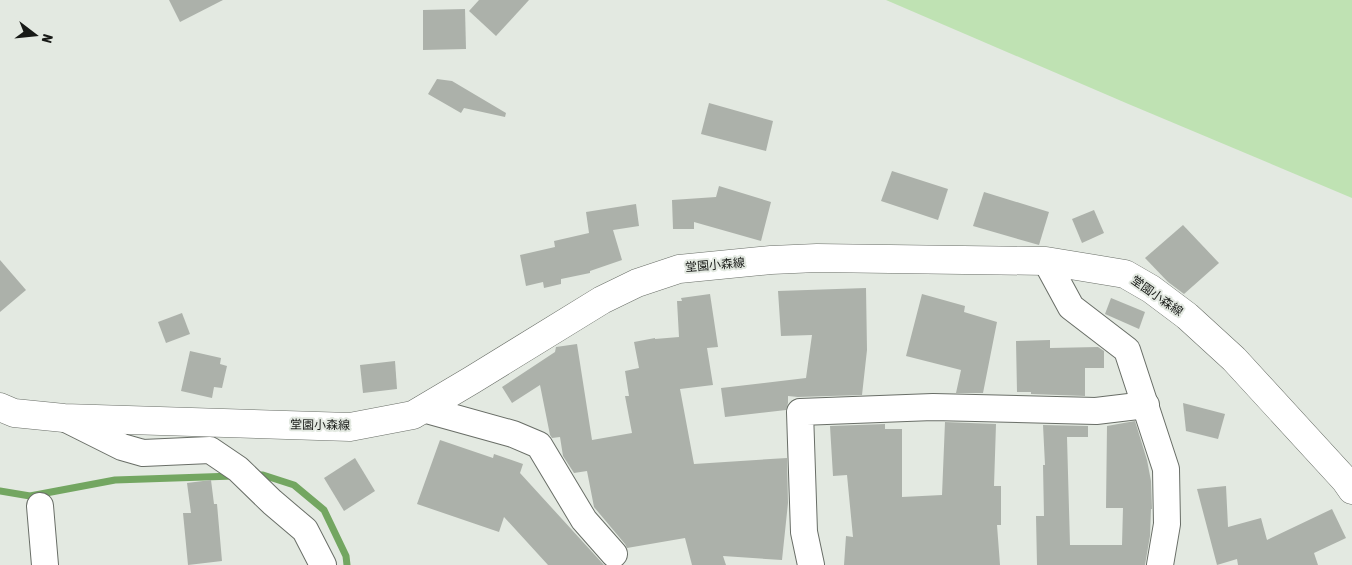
<svg xmlns="http://www.w3.org/2000/svg" width="1352" height="565" font-family="'Asap Condensed','Noto Sans JP',sans-serif">
<rect width="100%" height="100%" fill="#e3e9e1"/>
<polygon fill="#bfe2b3" points="886,0 1352,0 1352,198 1126,103"/>
<g fill="none" stroke-linecap="round" stroke-linejoin="round">
<g stroke="#73a661" stroke-width="7">
<polyline points="255,475 263,475 294,485 324,510 346,556 347,565"/>
<polyline points="0,491 30,496 115,480 234,476"/>
</g>
</g>
<g fill="#acb1aa">
<polygon points="169,0 223,0 180,22"/>
<polygon points="479,0 529,0 496,36 469,11"/>
<polygon points="465,9 466,49 423,50 423,10"/>
<polygon points="437,79 452,81 506,113 505,117 464,108 461,113 428,94"/>
<polygon points="709,103 773,121 766,151 701,134"/>
<polygon points="892,171 948,189 938,220 881,201"/>
<polygon points="719,186 771,202 761,241 694,222 694,229 673,229 672,200 716,197"/>
<polygon points="984,192 1049,212 1039,245 973,226"/>
<polygon points="636,204 639,226 613,230 622,260 590,271 590,273 561,279 561,284 544,288 543,282 526,286 520,255 555,247 554,241 589,233 586,212"/>
<polygon points="1094,210 1104,233 1082,243 1072,219"/>
<polygon points="1183,225 1219,263 1184,294 1168,282 1145,258"/>
<polygon points="0,260 26,290 0,312"/>
<polygon points="866,288 867,350 862,395 798,397 788,396 788,403 786,410 725,417 721,388 806,378 812,335 781,336 778,291"/>
<polygon points="710,294 718,347 707,348 713,385 680,389 694,464 787,458 788,503 782,560 723,556 726,565 692,565 685,538 627,548 625,544 594,507 587,471 574,473 563,456 560,437 552,438 550,435 540,385 512,403 502,387 555,352 556,347 577,344 592,440 632,433 625,396 629,396 625,371 639,368 634,342 655,338 655,339 679,337 677,301 682,301 681,298"/>
<polygon points="922,294 965,306 964,312 997,322 983,393 956,393 961,370 906,356"/>
<polygon points="1111,298 1145,312 1139,329 1105,314"/>
<polygon points="182,313 190,334 166,343 158,322"/>
<polygon points="1050,340 1050,348 1098,347 1104,351 1104,368 1085,368 1085,396 1031,394 1031,392 1017,392 1016,341"/>
<polygon points="190,351 221,358 220,364 227,366 222,388 214,387 212,398 181,391"/>
<polygon points="395,361 397,389 363,393 360,365"/>
<polygon points="1183,403 1225,414 1218,439 1186,431"/>
<polygon points="1135,421 1147,460 1151,481 1152,509 1151,509 1150,536 1145,565 1037,565 1036,516 1044,516 1043,465 1045,465 1043,425 1088,426 1088,437 1067,437 1070,545 1122,545 1123,508 1106,508 1107,426"/>
<polygon points="945,422 996,424 994,486 1001,486 1001,525 997,525 1000,565 844,565 846,536 853,537 847,475 833,476 830,426 885,424 885,429 902,429 902,497 942,495"/>
<polygon points="440,440 493,458 494,454 523,464 520,473 604,565 548,565 504,517 499,532 417,504"/>
<polygon points="355,458 375,491 344,511 324,478"/>
<polygon points="211,480 214,504 217,504 222,561 188,565 183,513 191,513 187,483"/>
<polygon points="1226,486 1228,527 1261,518 1267,540 1332,509 1346,538 1314,553 1318,565 1238,565 1237,559 1217,565 1197,489"/>
</g>
<g fill="none" stroke-linecap="round" stroke-linejoin="round">
<defs>
<g id="minor">
<polyline points="1046,261 1071,307 1127,350 1166,469 1167,524 1160,565"/>
<polyline points="423,409 513,434 539,445 584,520 614,554"/>
<polyline points="64,418 122,447 143,453 210,450 238,469 272,502 305,530 323,565"/>
<polyline points="40,506 45,565"/>
<polyline points="811,565 804,532 800,412 933,407 1096,411 1146,405"/>
</g>
<polyline id="major" points="0,407 14,413 64,418 350,427 413,415 472,380 602,300 637,283 679,269 771,260 817,258 1046,261 1125,274 1151,289 1187,316 1234,359 1345,480 1352,490"/>
</defs>
<use href="#minor" stroke="#696e67" stroke-width="28"/>
<use href="#major" stroke="#696e67" stroke-width="29"/>
<use href="#minor" stroke="#fff" stroke-width="26"/>
<use href="#major" stroke="#fff" stroke-width="28"/>
</g>
<g text-anchor="middle" stroke-width="4" stroke-linejoin="round" paint-order="stroke">
<g font-size="12" fill="#171916" stroke="#e3e9e1">
<text transform="translate(715 265) rotate(-5)" y="4">堂園小森線</text>
<text transform="translate(1157 296) rotate(35)" y="4">堂園小森線</text>
<text transform="translate(320 425) rotate(1)" y="4">堂園小森線</text>
</g>
</g>
<g transform="translate(35 35) rotate(106)" stroke="#e3e9e1" stroke-width="4" paint-order="stroke">
<path d="M0-4L9 19L0 12L-9 19Z" fill="#171916"/>
<text y="-8" font-size="14" font-weight="bold" text-anchor="middle" fill="#171916">N</text>
</g>
</svg>
